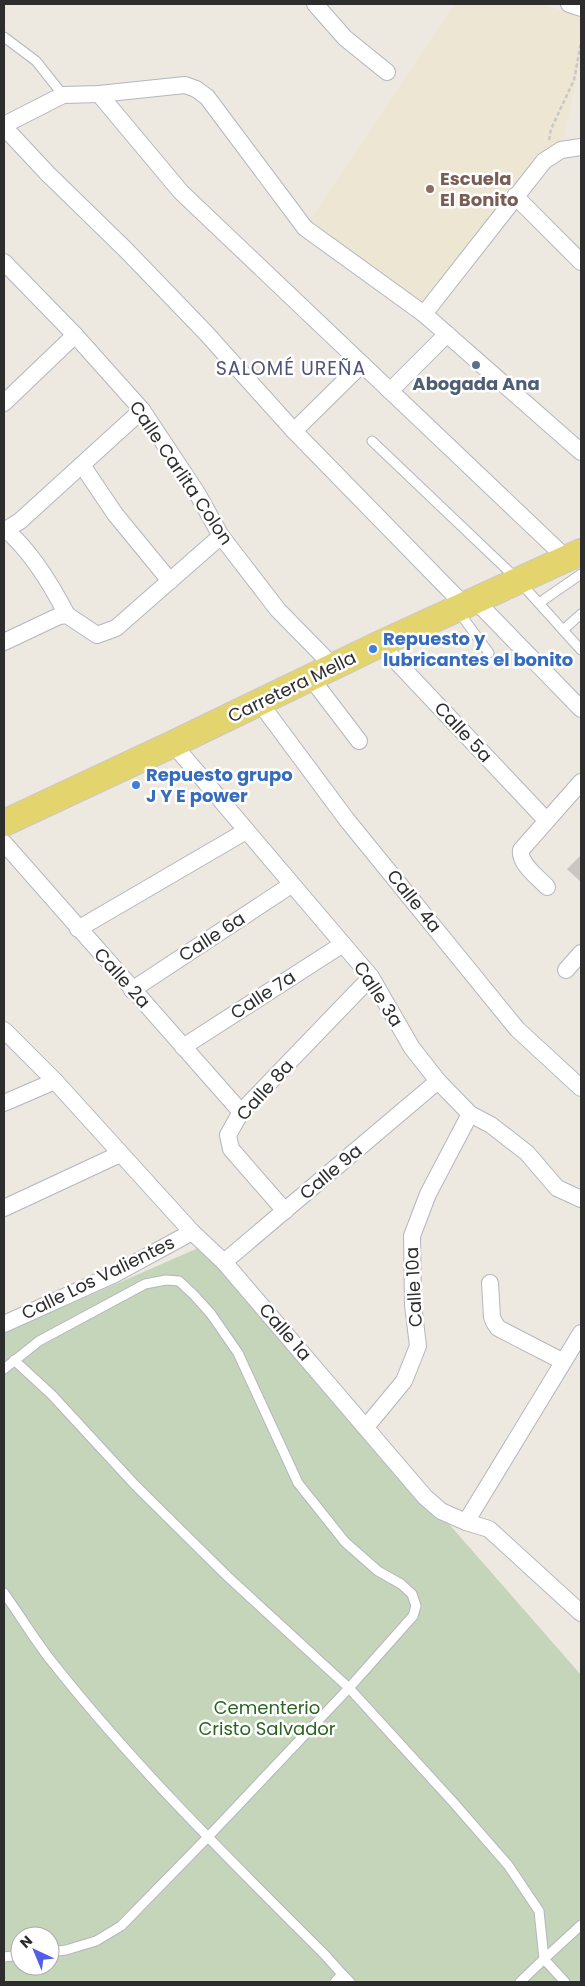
<svg xmlns="http://www.w3.org/2000/svg" width="585" height="1986" font-family="Poppins,sans-serif">
<rect width="100%" height="100%" fill="#ede9e1"/>
<polygon fill="#ece6d2" points="455,4 542,4 581,17 581,59 561,150 424,314 305,228"/>
<path fill="#c4d5b9" fill-rule="evenodd" d="M205,1245L581,1675V1982H4V1333ZM20,1936H50V1966H20Z"/>
<polygon fill="#c9c5c0" points="581,855 581,882 567,869"/>
<g fill="none" stroke-linecap="round" stroke-linejoin="round">
<defs>
<g id="lane">
<polyline points="4,37 36,61 63,95"/>
<polyline points="372,441 518,580 581,650"/>
<polyline points="539,603 581,574"/>
<polyline points="458,611 489,653"/>
<polyline points="563,630 581,614"/>
<polyline points="14,1360 52,1395 135,1485 227,1576 349,1688 453,1802 508,1865 539,1911 544,1959 520,1982"/>
<polyline points="4,1369 39,1341 145,1284 166,1280 179,1281 194,1295 211,1314 238,1353 298,1483 345,1542 378,1571 401,1584 412,1594 416,1606 413,1616 349,1688 207,1838 121,1926 96,1941 66,1950 50,1952"/>
<path d="M4,1593C19,1614 33,1637 49,1658C133,1765 230,1860 326,1956L342,1974L335,1982"/>
<polyline points="4,1957 20,1955"/>
<polyline points="342,1974 350,1982"/>
<polyline points="565,1982 544,1959 581,1925"/>
</g>
<g id="street">
<polyline points="315,4 345,38 387,72"/>
<polyline points="569,4 581,8"/>
<polyline points="99,94 181,192 566,558"/>
<polyline points="4,125 63,95 99,94 185,85 196,89 207,97 305,228 424,314 581,452"/>
<polyline points="4,127 48,174 126,250 206,333 294,431 464,605"/>
<polyline points="515,196 581,262"/>
<polyline points="4,262 75,335 142,410 197,493 221,536 278,610 334,667"/>
<polyline points="424,314 544,161 561,150 581,147"/>
<polyline points="390,391 447,334"/>
<polyline points="4,403 75,335"/>
<polyline points="294,431 362,364"/>
<polyline points="82,465 115,514 170,581"/>
<path d="M6,530C32,552 52,586 67,615"/>
<polyline points="4,531 20,521 142,410"/>
<polyline points="475,600 581,709"/>
<polyline points="4,642 59,616 67,615 97,635 116,628 221,536"/>
<polyline points="380,644 546,820"/>
<polyline points="311,678 359,741"/>
<polyline points="260,703 347,820 517,1029 581,1088"/>
<polyline points="173,744 371,977 412,1048 438,1081 470,1114 491,1125 527,1153 557,1188 581,1199"/>
<polyline points="4,843 241,1112"/>
<path d="M547,887C538,877 519,864 521,850L581,782"/>
<polyline points="78,929 246,831"/>
<polyline points="566,970 581,953"/>
<polyline points="132,990 291,885"/>
<polyline points="4,1030 55,1081 192,1232 224,1262 425,1497 441,1511 466,1522 489,1529 581,1613"/>
<polyline points="183,1047 343,944"/>
<polyline points="4,1103 55,1081"/>
<polyline points="4,1208 120,1154"/>
<polyline points="285,1211 231,1149 228,1135 241,1112 371,977"/>
<polyline points="224,1262 438,1081"/>
<polyline points="490,1283 492,1317 494,1322 498,1328 562,1361"/>
<polyline points="4,1324 113,1275 192,1232"/>
<polyline points="366,1427 404,1381 418,1346 413,1305 412,1236 428,1194 470,1114"/>
<polyline points="466,1522 581,1333"/>
</g>
<polyline id="primary" points="4,823 173,744 380,644 581,552"/>
</defs>
<use href="#lane" stroke="#b4b5bf" stroke-width="11"/>
<use href="#street" stroke="#b4b5bf" stroke-width="18"/>
<use href="#primary" stroke="#c8c8c8" stroke-width="28"/>
<polyline stroke="#c8c8c8" stroke-width="2.5" stroke-dasharray="4 2.5" stroke-linecap="butt" points="549,140 551,129 574,80 581,42"/>
<use href="#lane" stroke="#fff" stroke-width="9"/>
<use href="#street" stroke="#fff" stroke-width="16"/>
<use href="#primary" stroke="#e4d46e" stroke-width="26"/>
</g>
<circle fill="#8d6e63" stroke="#fff" stroke-width="2" cx="430" cy="189" r="5"/>
<circle fill="#5c6f8a" stroke="#fff" stroke-width="2" cx="476" cy="365" r="5"/>
<g fill="#3f7fe0" stroke="#fff" stroke-width="2">
<circle cx="373" cy="649" r="5"/>
<circle cx="136" cy="785" r="5"/>
</g>
<g text-anchor="middle" stroke-width="5" stroke-linejoin="round" paint-order="stroke">
<g font-size="18" font-weight="bold" fill="#785e54" stroke="#fff" text-anchor="start">
<text x="440" y="185">Escuela<tspan x="440" dy="21">El Bonito</tspan></text>
</g>
<g font-size="18" font-weight="bold" fill="#4e5e75" stroke="#fff">
<text x="476" y="390">Abogada Ana</text>
</g>
<g font-size="18" fill="#2d2d2d" stroke="#fff">
<text transform="translate(181 473) rotate(56)" y="6">Calle Carlita Colon</text>
<text transform="translate(292 687) rotate(-26)" y="6">Carretera Mella</text>
<text transform="translate(463 732) rotate(47)" y="6">Calle 5a</text>
<text transform="translate(414 901) rotate(51)" y="6">Calle 4a</text>
<text transform="translate(212 937) rotate(-33)" y="6">Calle 6a</text>
<text transform="translate(122 978) rotate(48)" y="6">Calle 2a</text>
<text transform="translate(378 994) rotate(57)" y="6">Calle 3a</text>
<text transform="translate(263 995) rotate(-33)" y="6">Calle 7a</text>
<text transform="translate(265 1090) rotate(-48)" y="6">Calle 8a</text>
<text transform="translate(331 1172) rotate(-40)" y="6">Calle 9a</text>
<text transform="translate(98 1278) rotate(-26)" y="6">Calle Los Valientes</text>
<text transform="translate(414 1287) rotate(-93)" y="6">Calle 10a</text>
<text transform="translate(285 1332) rotate(49)" y="6">Calle 1a</text>
</g>
<g font-size="18" font-weight="bold" fill="#366cbe" stroke="#fff" text-anchor="start">
<text x="383" y="645">Repuesto y<tspan x="383" dy="21">lubricantes el bonito</tspan></text>
<text x="146" y="781">Repuesto grupo<tspan x="146" dy="21">J Y E power</tspan></text>
</g>
<g font-size="18" fill="#296422" stroke="#fff">
<text x="267" y="1714">Cementerio<tspan x="267" dy="21">Cristo Salvador</tspan></text>
</g>
<g font-size="19" letter-spacing="1" fill="#51547a" stroke="#fff">
<text x="291" y="375">SALOMÉ UREÑA</text>
</g>
</g>
<rect width="585" height="1986" fill="none" stroke="#2d2d2d" stroke-width="10"/>
<g transform="translate(35 1951) rotate(316)"><circle r="24" fill="#ffffff" stroke="#ababab"/>
<path d="M0-4L9 19L0 12L-9 19Z" fill="#515ee9"/>
<text y="-8" font-size="14" font-weight="bold" text-anchor="middle" fill="#2d2d2d">N</text>
</g>
</svg>
